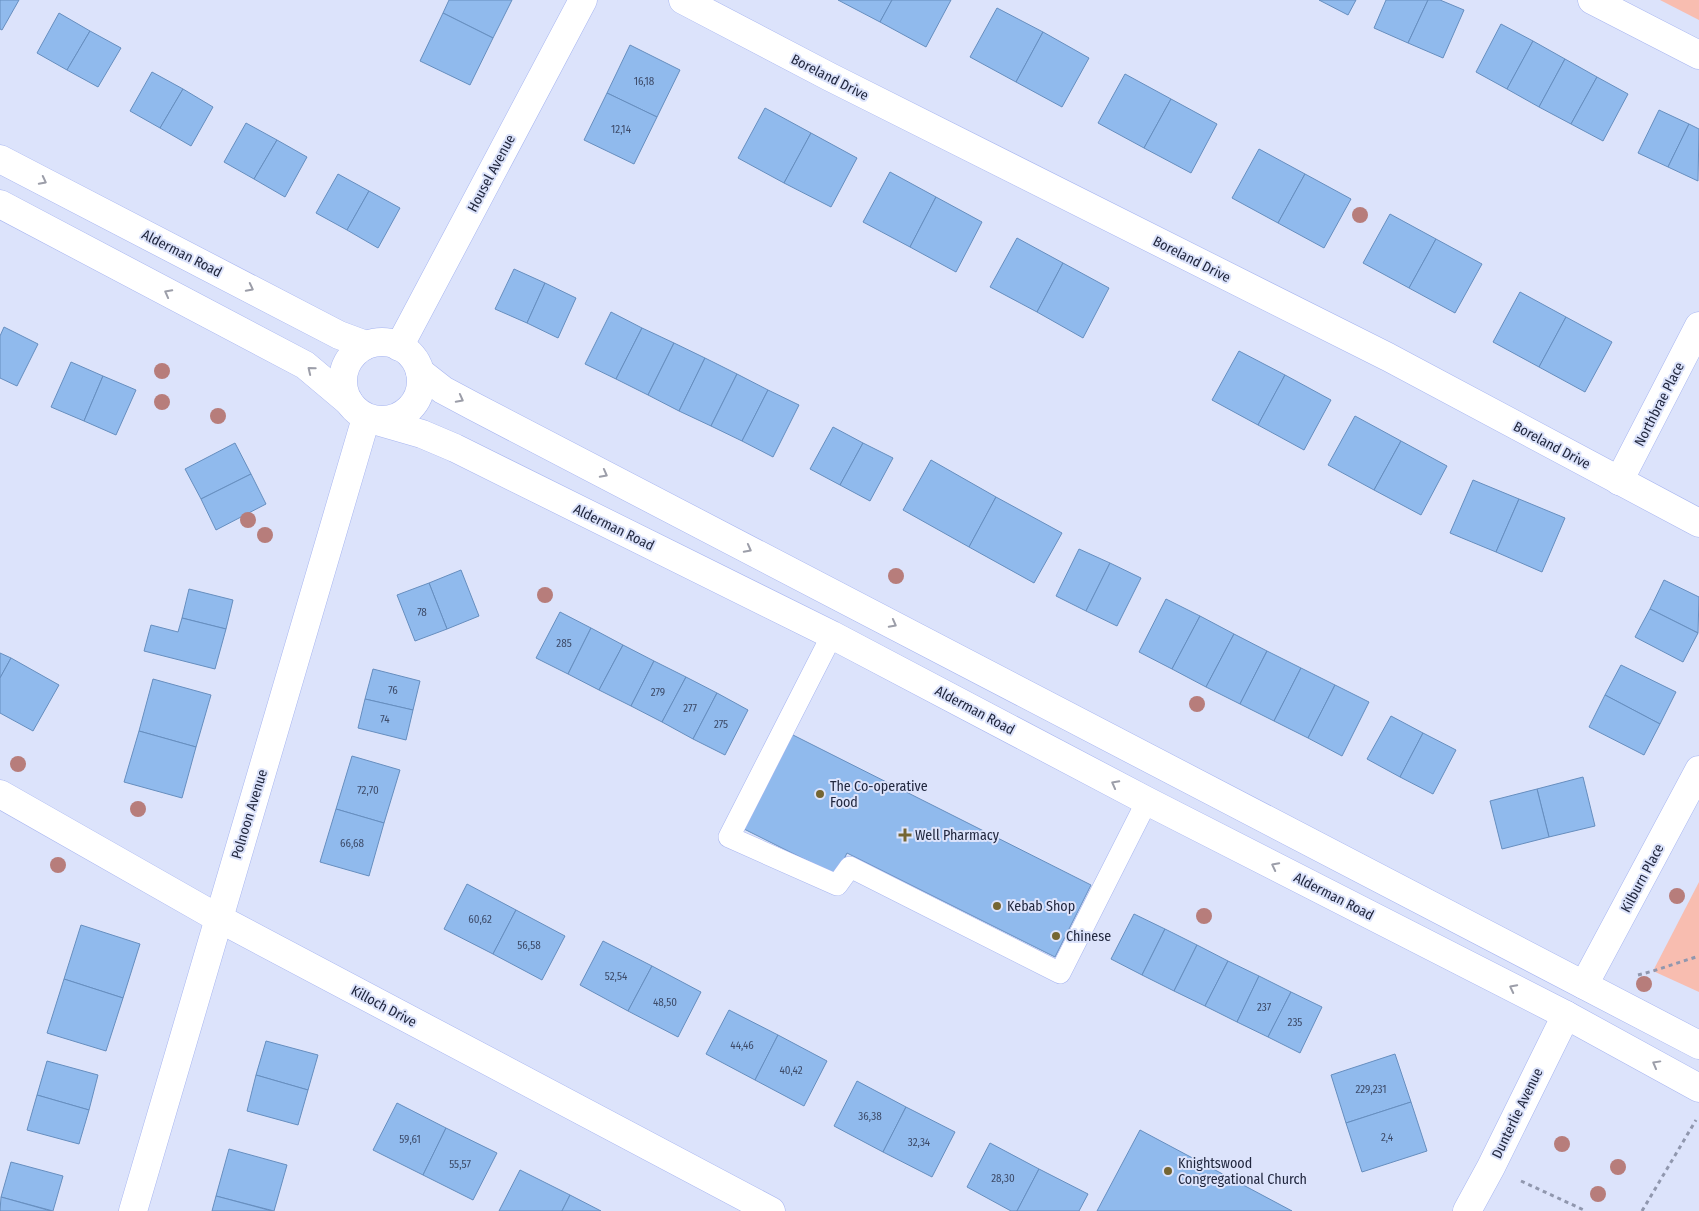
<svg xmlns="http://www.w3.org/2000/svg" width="1699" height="1211" font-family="'Fira Sans Condensed',sans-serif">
<rect width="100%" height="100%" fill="#dce3fb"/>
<g fill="#f8bdb0">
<polygon points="1660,0 1699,0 1699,20"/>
<polygon points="1699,882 1699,992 1653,971"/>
</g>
<g fill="#90baed" stroke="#668ebf">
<polygon points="0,0 19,0 2,30 0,29"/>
<polygon points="449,0 512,0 493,38 443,13"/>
<polygon points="838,0 892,0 880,22"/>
<polygon points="892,0 951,0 926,47 880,22"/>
<polygon points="1319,0 1356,0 1348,15"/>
<polygon points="1386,0 1428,0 1408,43 1374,28"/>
<polygon points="1428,0 1440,0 1464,10 1443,58 1408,43"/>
<polygon points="997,8 1043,32 1016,82 970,57"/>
<polygon points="59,13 90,31 67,70 37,53"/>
<polygon points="443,13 493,38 470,85 420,61"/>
<polygon points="1501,24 1533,41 1507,89 1476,72"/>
<polygon points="90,31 121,48 98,87 67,70"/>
<polygon points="1043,32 1089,58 1062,107 1016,82"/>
<polygon points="1533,41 1565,59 1539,107 1507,89"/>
<polygon points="630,45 680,70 657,117 607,93"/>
<polygon points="1565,59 1597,77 1571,124 1539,107"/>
<polygon points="152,72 183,89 160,128 130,111"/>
<polygon points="1125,74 1171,99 1144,148 1098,123"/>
<polygon points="1597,77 1628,94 1603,141 1571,124"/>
<polygon points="183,89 213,107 191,146 160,128"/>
<polygon points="607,93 657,117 634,164 584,140"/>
<polygon points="1171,99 1217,124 1191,173 1144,148"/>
<polygon points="765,108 811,133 784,183 738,158"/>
<polygon points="1659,110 1689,124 1668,167 1638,153"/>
<polygon points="246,123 277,140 254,179 224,162"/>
<polygon points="1689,124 1699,129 1698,181 1668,167"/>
<polygon points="811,133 857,158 831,207 784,183"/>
<polygon points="277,140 307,157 285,197 254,179"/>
<polygon points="1259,149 1305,174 1278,223 1232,198"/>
<polygon points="890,172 936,197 910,247 863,222"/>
<polygon points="338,174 369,191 347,230 316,213"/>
<polygon points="1305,174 1351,199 1324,248 1278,223"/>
<polygon points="369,191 400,208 378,248 347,230"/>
<polygon points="936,197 982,222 956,272 910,247"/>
<polygon points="1390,214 1436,239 1409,288 1363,263"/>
<polygon points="1017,238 1063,263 1037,312 990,287"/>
<polygon points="1436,239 1482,264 1455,313 1409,288"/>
<polygon points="1063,263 1109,288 1083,338 1037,312"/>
<polygon points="514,269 545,283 527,323 495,309"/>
<polygon points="545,283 576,298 558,338 527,323"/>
<polygon points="1520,292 1566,317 1539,367 1493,342"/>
<polygon points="611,312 642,328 616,379 585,364"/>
<polygon points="1566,317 1612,342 1585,392 1539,367"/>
<polygon points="4,327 38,344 17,386 0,378 0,336"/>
<polygon points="642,328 674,343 648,395 616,379"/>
<polygon points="674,343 705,358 679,411 648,395"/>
<polygon points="1239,351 1285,375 1258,425 1212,400"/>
<polygon points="705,358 737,374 711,426 679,411"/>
<polygon points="71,362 103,376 84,421 51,407"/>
<polygon points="737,374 768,390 742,441 711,426"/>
<polygon points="1285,375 1331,400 1304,450 1258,425"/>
<polygon points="103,376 136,390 116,435 84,421"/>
<polygon points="768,390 799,405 773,457 742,441"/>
<polygon points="1355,416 1401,441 1374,490 1328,465"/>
<polygon points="833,427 863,443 840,485 810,469"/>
<polygon points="1401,441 1447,466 1421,515 1374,490"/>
<polygon points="235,443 251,474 201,499 185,469"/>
<polygon points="863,443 893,458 870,501 840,485"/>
<polygon points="931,460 996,497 969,547 903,510"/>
<polygon points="251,474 266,504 216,530 201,499"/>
<polygon points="1473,480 1519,499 1496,552 1450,533"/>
<polygon points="996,497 1062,533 1034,583 969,547"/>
<polygon points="1519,499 1565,518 1542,572 1496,552"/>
<polygon points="1079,549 1110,563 1086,611 1056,596"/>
<polygon points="1110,563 1141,578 1117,626 1086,611"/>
<polygon points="461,570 479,616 447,629 429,583"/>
<polygon points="1664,580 1699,597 1698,633 1650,609"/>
<polygon points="429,583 447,629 415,641 397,595"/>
<polygon points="189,589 233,600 226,629 182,618"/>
<polygon points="1166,599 1200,616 1172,669 1139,652"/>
<polygon points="1650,609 1698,633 1683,662 1635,637"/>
<polygon points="560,612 591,628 568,674 536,658"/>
<polygon points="1200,616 1234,634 1206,687 1172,669"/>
<polygon points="182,618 226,629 215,669 144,651 151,625 178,632"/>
<polygon points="591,628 623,645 599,690 568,674"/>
<polygon points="1234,634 1267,651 1240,704 1206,687"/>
<polygon points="623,645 654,661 631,706 599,690"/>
<polygon points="1267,651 1301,668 1274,721 1240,704"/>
<polygon points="0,653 11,658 0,678"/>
<polygon points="11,658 59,685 33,731 0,713 0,678"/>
<polygon points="654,661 686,677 662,722 631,706"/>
<polygon points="1621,665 1676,692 1660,724 1605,695"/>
<polygon points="1301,668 1335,685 1308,738 1274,721"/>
<polygon points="373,669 420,681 413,710 365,699"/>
<polygon points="686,677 717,693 693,739 662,722"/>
<polygon points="153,679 211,695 196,747 139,731"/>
<polygon points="1335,685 1369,702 1342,756 1308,738"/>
<polygon points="717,693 748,710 725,755 693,739"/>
<polygon points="1605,695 1660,724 1644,755 1589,727"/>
<polygon points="365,699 413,710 406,740 358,728"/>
<polygon points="1391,716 1423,733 1400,777 1367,759"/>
<polygon points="139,731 196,747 182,798 124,782"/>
<polygon points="789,733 1091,885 1055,957 847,853 836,875 742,828"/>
<polygon points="1423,733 1456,750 1433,794 1400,777"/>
<polygon points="352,756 400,770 384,823 336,809"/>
<polygon points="1583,777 1595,826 1549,837 1537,789"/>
<polygon points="1537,789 1549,837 1502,849 1490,801"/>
<polygon points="336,809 384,823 369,876 320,862"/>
<polygon points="467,884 516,910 493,954 444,929"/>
<polygon points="516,910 565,936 542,980 493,954"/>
<polygon points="1134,914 1165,929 1142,975 1111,959"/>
<polygon points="81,925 140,944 123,998 64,979"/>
<polygon points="1165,929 1197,945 1174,991 1142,975"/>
<polygon points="603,941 652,966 628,1011 580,985"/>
<polygon points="1197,945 1228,961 1205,1006 1174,991"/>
<polygon points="1228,961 1259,976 1237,1022 1205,1006"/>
<polygon points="652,966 701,992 678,1037 628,1011"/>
<polygon points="1259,976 1291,992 1268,1037 1237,1022"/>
<polygon points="64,979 123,998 106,1051 47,1033"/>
<polygon points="1291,992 1322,1007 1300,1053 1268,1037"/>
<polygon points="729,1010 778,1035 755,1080 706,1054"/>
<polygon points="778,1035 827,1061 804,1106 755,1080"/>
<polygon points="266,1041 318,1055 308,1090 256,1075"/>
<polygon points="1395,1054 1411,1102 1346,1123 1331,1075"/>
<polygon points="47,1061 98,1075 89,1110 37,1095"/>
<polygon points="256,1075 308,1090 298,1125 247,1111"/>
<polygon points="857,1081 906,1107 883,1152 834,1126"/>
<polygon points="37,1095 89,1110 79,1144 27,1130"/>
<polygon points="1411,1102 1427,1151 1362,1172 1346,1123"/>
<polygon points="397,1103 446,1128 423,1175 373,1150"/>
<polygon points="906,1107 955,1132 932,1177 883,1152"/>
<polygon points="446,1128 497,1153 473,1200 423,1175"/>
<polygon points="1140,1130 1292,1211 1097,1211"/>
<polygon points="990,1143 1039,1169 1017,1211 1011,1211 967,1187"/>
<polygon points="229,1149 287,1165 274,1211 216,1196"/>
<polygon points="11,1162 63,1176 53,1211 1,1197"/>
<polygon points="1039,1169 1088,1194 1079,1211 1017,1211"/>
<polygon points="520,1170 570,1195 562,1211 499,1211"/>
<polygon points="570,1195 601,1211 562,1211"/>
<polygon points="216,1196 272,1211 212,1211"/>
<polygon points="1,1197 51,1211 0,1211"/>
</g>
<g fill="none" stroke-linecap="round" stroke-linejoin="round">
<defs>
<polyline id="lane" points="832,635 729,837 837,885 850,867 1060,973 1147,801"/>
<g id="street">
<polyline points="683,0 830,77 1388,357 1699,523"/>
<polyline points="1592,0 1699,55"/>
<polyline points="399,347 583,0"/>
<polyline points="1619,481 1699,326"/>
<polyline points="0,794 218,918 771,1211"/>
<polyline points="1584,985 1699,770"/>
<polyline points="1467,1211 1491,1167 1566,1015"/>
</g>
<g id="secondary">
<polyline points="0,159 339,335 366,345"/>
<polyline points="0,204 305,365 349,402"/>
<circle cx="382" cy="381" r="39"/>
<polyline points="420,372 443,390 473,406 1699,1045"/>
<polyline points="377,421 422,434 455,448 832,635 1147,801 1566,1015 1699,1088"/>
<polyline points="133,1211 366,418"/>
</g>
</defs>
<use href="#lane" stroke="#a7b5f0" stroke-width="22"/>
<use href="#street" stroke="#a7b5f0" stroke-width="29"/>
<use href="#secondary" stroke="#a7b5f0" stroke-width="29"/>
<g stroke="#9097ae" stroke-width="3" stroke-dasharray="4 4" stroke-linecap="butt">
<polyline points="1638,975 1653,971 1699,956"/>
<polyline points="1521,1181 1586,1211"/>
<polyline points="1642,1211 1696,1120"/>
</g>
<use href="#lane" stroke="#fff" stroke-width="21"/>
<use href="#street" stroke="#fff" stroke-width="28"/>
<use href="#secondary" stroke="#fff" stroke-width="28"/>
</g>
<g fill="#b77d7b">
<circle cx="1360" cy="215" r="8"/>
<circle cx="162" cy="371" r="8"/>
<circle cx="162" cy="402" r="8"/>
<circle cx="218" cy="416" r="8"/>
<circle cx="248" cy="520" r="8"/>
<circle cx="265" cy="535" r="8"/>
<circle cx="896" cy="576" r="8"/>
<circle cx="545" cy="595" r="8"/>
<circle cx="1197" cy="704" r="8"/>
<circle cx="18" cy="764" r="8"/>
<circle cx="138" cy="809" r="8"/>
<circle cx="58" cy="865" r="8"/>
<circle cx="1677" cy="896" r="8"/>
<circle cx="1204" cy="916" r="8"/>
<circle cx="1644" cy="984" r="8"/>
<circle cx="1562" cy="1144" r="8"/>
<circle cx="1618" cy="1167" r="8"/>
<circle cx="1598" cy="1194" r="8"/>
</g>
<defs><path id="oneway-chevron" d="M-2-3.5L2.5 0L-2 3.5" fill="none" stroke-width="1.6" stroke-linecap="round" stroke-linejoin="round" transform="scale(1.25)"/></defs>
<g stroke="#9c9ea9">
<use href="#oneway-chevron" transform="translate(43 181) rotate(27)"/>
<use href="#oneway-chevron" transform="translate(250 288) rotate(27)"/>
<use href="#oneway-chevron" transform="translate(168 293) rotate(-152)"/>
<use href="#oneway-chevron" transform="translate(311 370) rotate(-141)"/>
<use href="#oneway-chevron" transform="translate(460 399) rotate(28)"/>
<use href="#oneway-chevron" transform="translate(604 474) rotate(28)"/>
<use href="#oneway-chevron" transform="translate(748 549) rotate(28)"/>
<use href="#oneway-chevron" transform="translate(893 624) rotate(28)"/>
<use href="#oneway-chevron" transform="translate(1115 784) rotate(-152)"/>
<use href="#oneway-chevron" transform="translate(1275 866) rotate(-153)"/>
<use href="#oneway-chevron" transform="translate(1513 988) rotate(-153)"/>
<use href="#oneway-chevron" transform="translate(1656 1064) rotate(-151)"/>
</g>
<g fill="#756633" stroke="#dce3fb" stroke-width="2">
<circle cx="820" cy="794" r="5"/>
<path d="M902.5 827.5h5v5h5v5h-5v5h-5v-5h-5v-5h5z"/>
<circle cx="997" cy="906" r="5"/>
<circle cx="1056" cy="936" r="5"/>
<circle cx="1168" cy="1171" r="5"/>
</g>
<g text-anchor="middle" stroke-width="4" stroke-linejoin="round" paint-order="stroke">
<g font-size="11" fill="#3e4c6a">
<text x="644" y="85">16,18</text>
<text x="621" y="133">12,14</text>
<text x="422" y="616">78</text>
<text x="564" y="647">285</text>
<text x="393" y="694">76</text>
<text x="658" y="696">279</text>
<text x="690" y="712">277</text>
<text x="385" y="723">74</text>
<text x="721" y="728">275</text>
<text x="368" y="794">72,70</text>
<text x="352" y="847">66,68</text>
<text x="480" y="923">60,62</text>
<text x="529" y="949">56,58</text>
<text x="616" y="980">52,54</text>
<text x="665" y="1006">48,50</text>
<text x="1264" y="1011">237</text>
<text x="1295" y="1026">235</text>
<text x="742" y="1049">44,46</text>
<text x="791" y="1074">40,42</text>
<text x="1371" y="1093">229,231</text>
<text x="870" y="1120">36,38</text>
<text x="1387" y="1141">2,4</text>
<text x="410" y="1143">59,61</text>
<text x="919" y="1146">32,34</text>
<text x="460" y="1168">55,57</text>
<text x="1003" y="1182">28,30</text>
</g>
<g font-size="14" fill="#22283f" stroke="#dce3fb">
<text transform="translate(830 77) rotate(27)" y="5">Boreland Drive</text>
<text transform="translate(491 173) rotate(-62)" y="5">Housel Avenue</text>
<text transform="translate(182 253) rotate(27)" y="5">Alderman Road</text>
<text transform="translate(1192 259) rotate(27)" y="5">Boreland Drive</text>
<text transform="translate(1659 404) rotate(-63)" y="5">Northbrae Place</text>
<text transform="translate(1552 445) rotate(28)" y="5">Boreland Drive</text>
<text transform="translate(614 527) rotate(26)" y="5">Alderman Road</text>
<text transform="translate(975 710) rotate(28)" y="5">Alderman Road</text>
<text transform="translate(249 814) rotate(-73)" y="5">Polnoon Avenue</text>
<text transform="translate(1642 878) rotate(-62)" y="5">Kilburn Place</text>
<text transform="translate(1334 896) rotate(27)" y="5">Alderman Road</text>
<text transform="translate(384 1006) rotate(28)" y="5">Killoch Drive</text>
<text transform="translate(1517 1113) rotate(-64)" y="5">Dunterlie Avenue</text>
</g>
<g font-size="14" fill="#22283f" stroke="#dce3fb" text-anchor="start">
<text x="830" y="791">The Co-operative<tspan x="830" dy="16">Food</tspan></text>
<text x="915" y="840">Well Pharmacy</text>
<text x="1007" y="911">Kebab Shop</text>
<text x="1066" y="941">Chinese</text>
<text x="1178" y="1168">Knightswood<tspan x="1178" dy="16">Congregational Church</tspan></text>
</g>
</g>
</svg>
